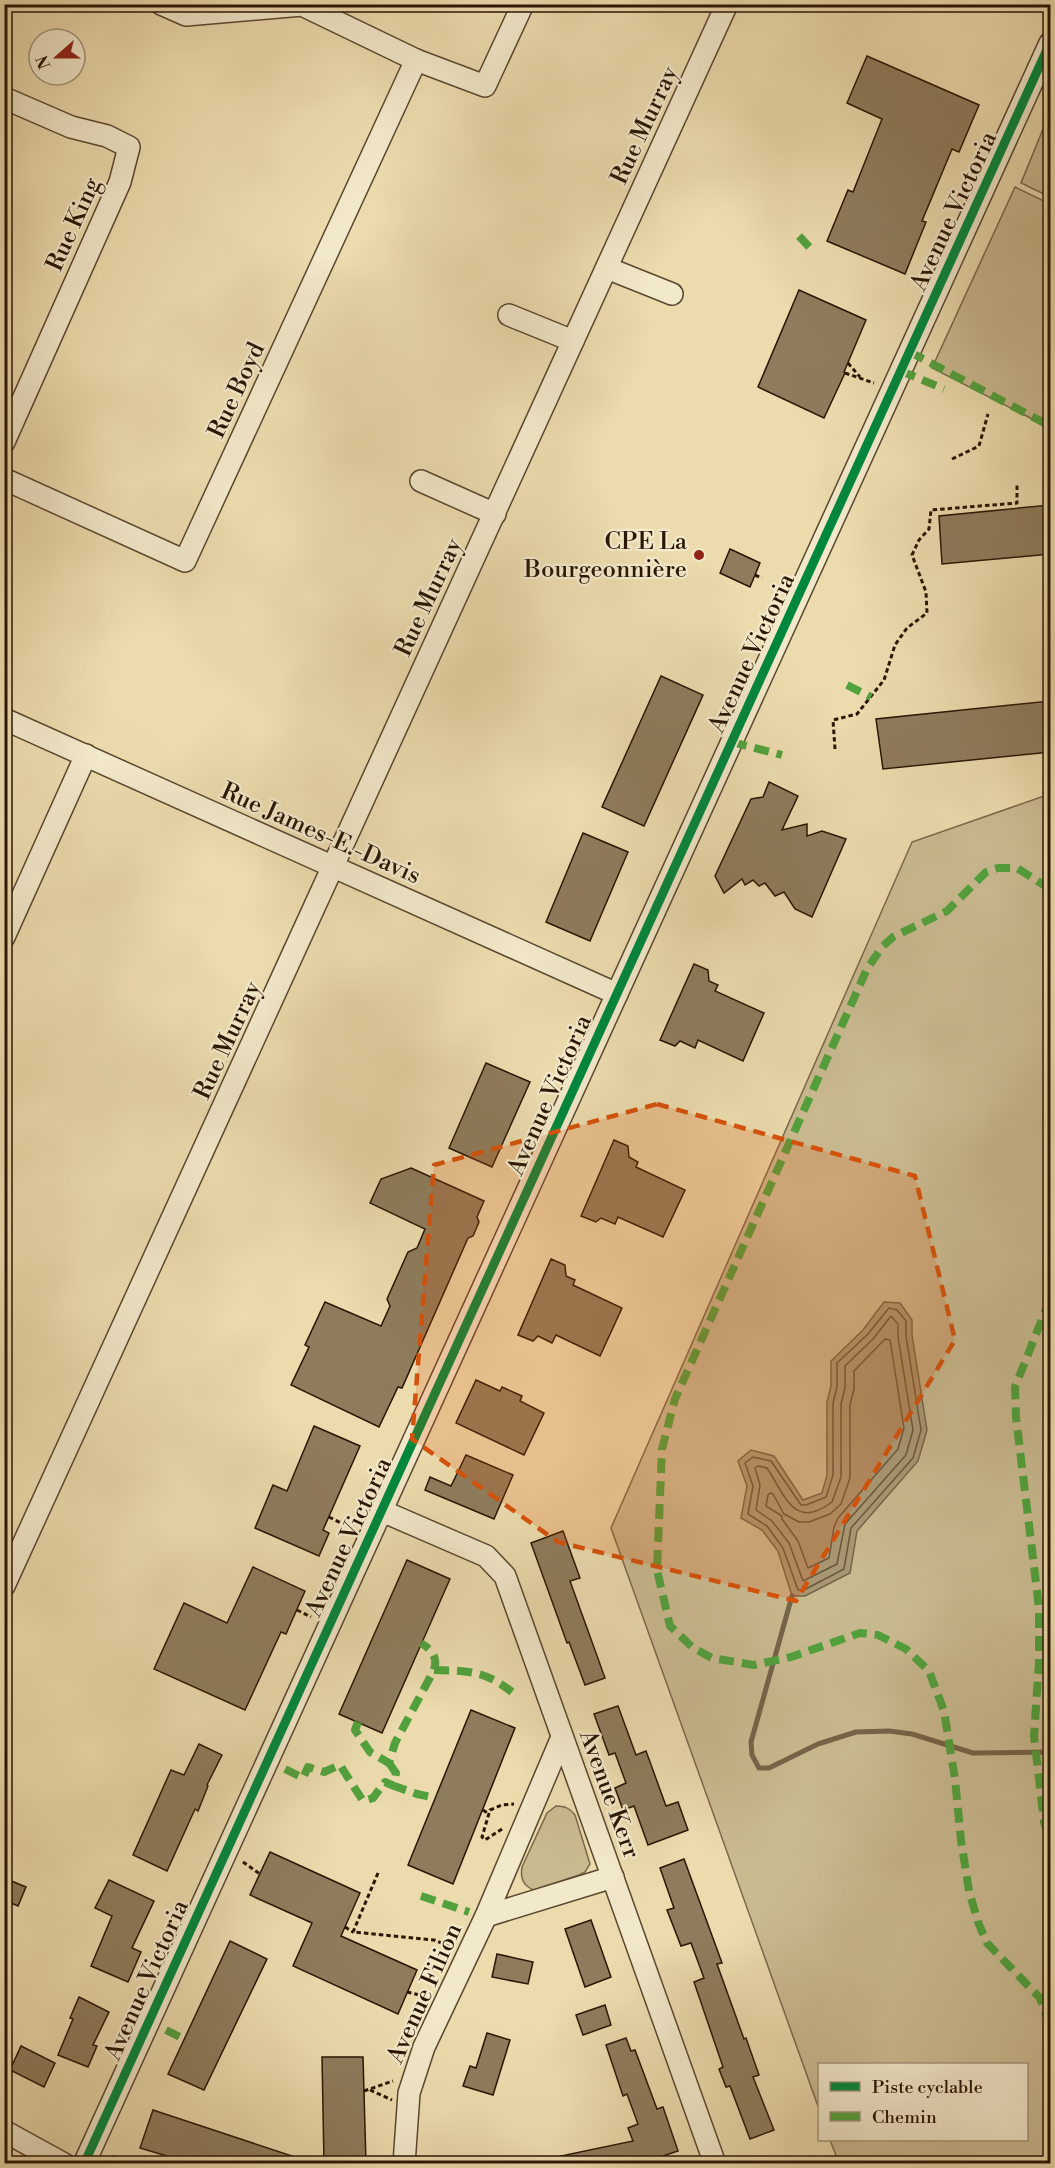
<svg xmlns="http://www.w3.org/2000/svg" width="1055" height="2168" font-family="'Libre Bodoni',serif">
<rect width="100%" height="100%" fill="#ebdbad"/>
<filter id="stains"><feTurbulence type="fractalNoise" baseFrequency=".00333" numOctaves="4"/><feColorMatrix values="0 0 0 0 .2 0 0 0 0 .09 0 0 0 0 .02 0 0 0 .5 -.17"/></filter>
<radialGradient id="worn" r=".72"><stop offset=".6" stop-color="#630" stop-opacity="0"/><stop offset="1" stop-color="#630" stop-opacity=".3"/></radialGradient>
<g fill="#caba90" stroke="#7a684a" stroke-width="1.5">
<polygon points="1050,112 1050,197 1021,183"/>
<polygon points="1015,187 1050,204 1050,428 932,368"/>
<polygon points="1050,794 1050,2163 839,2163 830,2140 1026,2140 1026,2064 820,2064 819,2109 611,1528 912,842"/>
<path d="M556,1806C565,1806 569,1808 575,1815L590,1864L585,1872L579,1875L534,1890C523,1886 520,1878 522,1867L547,1813Z"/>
</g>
<polygon fill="#a99874" stroke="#766448" stroke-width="1.5" points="884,1302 900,1303 912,1320 912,1335 927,1430 918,1461 857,1531 850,1573 805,1596 792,1596 778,1551 762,1530 741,1518 747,1486 738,1461 751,1450 774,1456 803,1500 822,1493 827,1475 827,1402 831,1386 831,1361 863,1330"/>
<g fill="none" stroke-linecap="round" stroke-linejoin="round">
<g stroke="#6a573c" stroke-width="1.5">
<polygon points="889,1308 897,1310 906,1321 906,1336 921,1430 913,1458 851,1528 844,1569 804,1590 798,1590 783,1548 767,1526 748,1514 753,1486 745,1463 753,1457 771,1461 801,1505 806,1505 826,1497 833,1475 833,1403 837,1387 837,1363 868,1334"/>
<path d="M891,1316L898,1324V1337L913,1430L906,1455L845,1524L837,1564L803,1581L789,1543L772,1521L756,1510L760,1485L755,1468L758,1466L767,1468C785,1495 794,1531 832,1502L841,1477V1404L845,1388V1366L873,1339Z"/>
<polygon points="885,1339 890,1340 904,1428 898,1449 838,1518 834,1527 829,1558 808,1568 798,1541 782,1519 782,1516 766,1506 768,1495 770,1493 773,1494 784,1514 799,1522 809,1522 830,1514 841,1504 850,1478 850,1405 854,1389 854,1371"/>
</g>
<polyline stroke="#766448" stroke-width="5" points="792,1596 751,1742 752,1755 759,1768 769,1768 818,1744 856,1732 889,1731 912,1734 973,1753 1050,1752"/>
</g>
<g fill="#8e7c5c" stroke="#2a1605" stroke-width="1.5">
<polygon points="867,56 979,105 959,152 952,149 922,221 926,222 905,274 827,241 848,190 853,192 882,119 847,103"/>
<polygon points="799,290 866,320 844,372 845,373 824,418 758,387"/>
<polygon points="1050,505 1050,554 942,564 939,516"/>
<polygon points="730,549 760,563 750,587 720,573"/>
<polygon points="661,676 703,695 644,826 602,807"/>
<polygon points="1050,701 1050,752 883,769 876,719"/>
<polygon points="769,782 798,796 782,830 807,824 807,836 822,831 846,839 812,917 795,909 784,892 775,896 765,883 759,886 753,880 745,885 742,879 724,893 715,876 751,799 763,797"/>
<polygon points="583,833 628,852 590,941 546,922"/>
<polygon points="694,964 708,970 709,981 718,985 715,991 764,1013 743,1061 698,1040 695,1048 680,1041 675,1046 660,1040"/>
<polygon points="486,1063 530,1082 492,1167 449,1148"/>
<polygon points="614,1140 628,1146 629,1157 638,1162 636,1167 685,1190 663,1237 618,1217 615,1224 601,1218 596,1222 581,1216"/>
<polygon points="411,1168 484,1201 477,1217 479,1222 473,1236 468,1238 402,1388 398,1387 379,1427 291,1385 309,1347 305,1345 325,1302 381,1326 390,1306 387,1299 408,1252 417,1248 425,1229 370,1203 381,1179"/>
<polygon points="551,1259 565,1265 566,1276 575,1280 573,1285 622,1308 600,1356 556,1335 552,1343 538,1336 533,1341 518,1335"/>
<polygon points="476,1380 500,1391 502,1387 522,1396 520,1401 544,1413 524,1455 456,1423"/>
<polygon points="314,1426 360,1446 323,1530 329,1533 319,1556 255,1528 273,1485 287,1491"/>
<polygon points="466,1455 513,1475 494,1519 425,1490 430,1477 451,1486"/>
<polygon points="563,1531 580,1578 570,1581 605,1678 585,1685 569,1642 567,1643 531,1543"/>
<polygon points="407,1560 450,1579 382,1733 339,1714"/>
<polygon points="253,1567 305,1591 286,1634 281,1632 245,1710 154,1669 184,1603 227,1623"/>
<polygon points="618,1706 636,1755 646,1751 666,1806 678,1802 688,1830 648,1845 634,1806 623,1810 615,1788 626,1783 615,1753 609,1755 594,1714"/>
<polygon points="471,1710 515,1728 453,1884 408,1865"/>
<polygon points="199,1744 222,1755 207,1785 208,1786 198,1811 195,1809 167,1871 133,1855 171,1770 184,1775"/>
<polygon points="270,1852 360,1893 341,1936 417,1970 398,2014 293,1966 312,1923 250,1895"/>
<polygon points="684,1859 722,1963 717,1964 744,2039 746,2038 759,2075 753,2077 774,2130 750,2139 730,2086 726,2087 719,2069 723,2067 694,1982 704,1978 691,1943 681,1946 667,1910 674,1908 660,1868"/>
<polygon points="4,1878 26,1887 18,1906 4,1900"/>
<polygon points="109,1880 154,1901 132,1948 141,1952 128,1982 91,1966 112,1916 95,1908"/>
<polygon points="591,1920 611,1977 585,1987 565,1929"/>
<polygon points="230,1941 267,1959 204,2090 168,2074"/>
<polygon points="497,1954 533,1962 528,1984 492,1977"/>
<polygon points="79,1997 109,2012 93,2045 97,2046 88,2067 58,2055 73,2019 70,2018"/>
<polygon points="605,2005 611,2025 583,2035 576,2015"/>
<polygon points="487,2033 510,2040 493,2095 463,2086 470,2066 476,2068"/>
<polygon points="626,2038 631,2051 635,2050 657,2109 663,2107 678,2151 642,2163 556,2163 556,2157 633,2141 628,2128 638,2124 627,2094 623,2096 606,2045"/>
<polygon points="21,2046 55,2063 44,2087 10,2070"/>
<polygon points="322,2057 363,2057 366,2163 324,2163"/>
<polygon points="153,2110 307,2161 306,2163 190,2163 140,2148"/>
</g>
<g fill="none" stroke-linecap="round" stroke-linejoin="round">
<defs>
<g id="minor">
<polyline points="161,4 186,15 302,5 416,60 485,86 523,4"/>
<polyline points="4,98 71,127 107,136 129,147 120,182 4,442"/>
<polyline points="607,268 672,294"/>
<polyline points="509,315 573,341"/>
<polyline points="4,479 185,561 416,60"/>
<polyline points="421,481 495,514"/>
<polyline points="4,719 617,994"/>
<polyline points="4,937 86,755"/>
<polyline points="382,1511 486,1556 505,1576 715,2164"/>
<polyline points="4,1586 727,4"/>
<polyline points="486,1916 613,1877"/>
<polyline points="4,2131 64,2164"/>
<polyline points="84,2164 1050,43"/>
<polyline points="404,2164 409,2093 424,2047 486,1916 562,1737"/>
</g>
</defs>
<use href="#minor" stroke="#5a472f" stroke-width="24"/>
<g stroke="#2a1605" stroke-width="3" stroke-dasharray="4.5 3" stroke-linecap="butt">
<polyline points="848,363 860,377"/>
<polyline points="845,373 874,383"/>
<polyline points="952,459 979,446 988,414"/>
<polyline points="755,575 762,578"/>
<polyline points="835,749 833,720 857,714 884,680 895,645 907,628 927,613 926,592 912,555 919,540 929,529 931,510 1017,503 1017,484"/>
<polyline points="329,1517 341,1523"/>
<polyline points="297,1610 311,1617"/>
<polyline points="483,1810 489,1814"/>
<polyline points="502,1829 485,1840 482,1837 490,1810 502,1805 514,1804"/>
<polyline points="243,1862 260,1874"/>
<polyline points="378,1873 353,1932 434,1940 451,1947"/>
<polyline points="345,1927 353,1932"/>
<polyline points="407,1992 428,1997"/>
<polyline points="370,2090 392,2100"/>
<polyline points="364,2091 393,2081"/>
<polyline points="113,2157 115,2156"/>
<polyline points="4,2162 5,2160"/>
</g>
<use href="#minor" stroke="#f2e8ca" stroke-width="21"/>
<g stroke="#51a13d" stroke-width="8" stroke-dasharray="15 8" stroke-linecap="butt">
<polyline points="799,236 813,251"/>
<polyline points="910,352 1050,426"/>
<polyline points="901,371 944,389"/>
<polyline points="847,685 871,697"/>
<polyline points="732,742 782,755"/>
<polyline points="1050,889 1017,868 998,868 986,872 947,911 893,937 882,947 867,969 675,1399 662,1449 657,1570 670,1626 692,1647 712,1658 754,1665 791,1657 860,1633 878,1635 906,1649 929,1671 944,1711 955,1779 961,1840 969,1891 978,1922 987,1943 1040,1998 1050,2026"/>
<polyline points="1050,1299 1015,1387 1016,1417 1039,1608 1039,1662 1034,1736 1044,1822 1050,1840"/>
<path d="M434,1670C468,1671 484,1670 512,1692"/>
<path d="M358,1722L355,1730L370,1752L389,1763L395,1743L434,1670C438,1657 432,1650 421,1643"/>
<polyline points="389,1763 396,1773 394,1786 417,1794 436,1798"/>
<polyline points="285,1769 303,1778 308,1767 324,1772 340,1765 363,1801 373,1798 385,1782 394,1786"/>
<polyline points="421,1896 469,1912"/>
<polyline points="166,2030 184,2039"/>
<polyline points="4,2088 7,2089"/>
</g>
<defs>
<polyline id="cycleway" points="84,2164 1050,43"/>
</defs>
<use href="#cycleway" stroke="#f2e8ca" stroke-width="13"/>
<use href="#cycleway" stroke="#00873e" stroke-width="9"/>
</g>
<path fill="#d5520b" fill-opacity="0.2" stroke="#d5520b" stroke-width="4.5" stroke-dasharray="12 8" stroke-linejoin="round" d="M657,1104L915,1176L955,1340L796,1601L558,1542L412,1439L434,1165Z"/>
<circle fill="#8f2418" stroke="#f2e8ca" stroke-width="2" cx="699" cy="555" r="6"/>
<g text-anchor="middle" stroke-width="4.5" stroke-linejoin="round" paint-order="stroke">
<g font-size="24" fill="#2a1605" stroke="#f2e8ca">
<text transform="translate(644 125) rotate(-65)" y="8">Rue Murray</text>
<text transform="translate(953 211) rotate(-65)" y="8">Avenue Victoria</text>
<text transform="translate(73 224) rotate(-66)" y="8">Rue King</text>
<text transform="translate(236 390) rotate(-65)" y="8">Rue Boyd</text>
<text transform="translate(428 597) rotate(-65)" y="8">Rue Murray</text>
<text transform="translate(751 653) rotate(-65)" y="8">Avenue Victoria</text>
<text transform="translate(321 833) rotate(24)" y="8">Rue James-E.-Davis</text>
<text transform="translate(227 1040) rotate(-65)" y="8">Rue Murray</text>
<text transform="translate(549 1095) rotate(-66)" y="8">Avenue Victoria</text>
<text transform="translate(348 1537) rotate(-65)" y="8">Avenue Victoria</text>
<text transform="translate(610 1794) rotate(70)" y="8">Avenue Kerr</text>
<text transform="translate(146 1980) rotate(-66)" y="8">Avenue Victoria</text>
<text transform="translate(424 1993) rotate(-66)" y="8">Avenue Filion</text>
</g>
<g font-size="24" fill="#2a1605" stroke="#f2e8ca" text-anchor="end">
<text x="687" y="549">CPE La<tspan x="687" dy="28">Bourgeonnière</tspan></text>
</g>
</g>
<rect width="1055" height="2168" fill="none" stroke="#ebdbad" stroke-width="24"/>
<rect x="6" y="6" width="1043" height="2156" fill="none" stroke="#2a1605" stroke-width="3"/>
<rect x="12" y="12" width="1031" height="2144" fill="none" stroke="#2a1605" stroke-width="1.5"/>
<rect x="818" y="2063" width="210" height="78" fill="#f2e8ca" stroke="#a2947b" stroke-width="1.5"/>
<rect x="830" y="2082" width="30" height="9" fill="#00873e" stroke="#a2947b" stroke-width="1.5"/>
<text x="872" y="2093" font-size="18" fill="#2a1605">Piste cyclable</text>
<rect x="830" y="2112" width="30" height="9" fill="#51a13d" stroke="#a2947b" stroke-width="1.5"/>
<text x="872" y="2123" font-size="18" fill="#2a1605">Chemin</text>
<g transform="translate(57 57) rotate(249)"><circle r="28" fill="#f2e8ca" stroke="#a2947b" stroke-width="1.5"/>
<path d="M0-4.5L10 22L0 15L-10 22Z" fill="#8f2418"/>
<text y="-9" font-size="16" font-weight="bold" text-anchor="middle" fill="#2a1605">N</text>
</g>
<rect width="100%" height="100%" filter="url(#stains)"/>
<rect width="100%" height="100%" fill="url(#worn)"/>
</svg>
